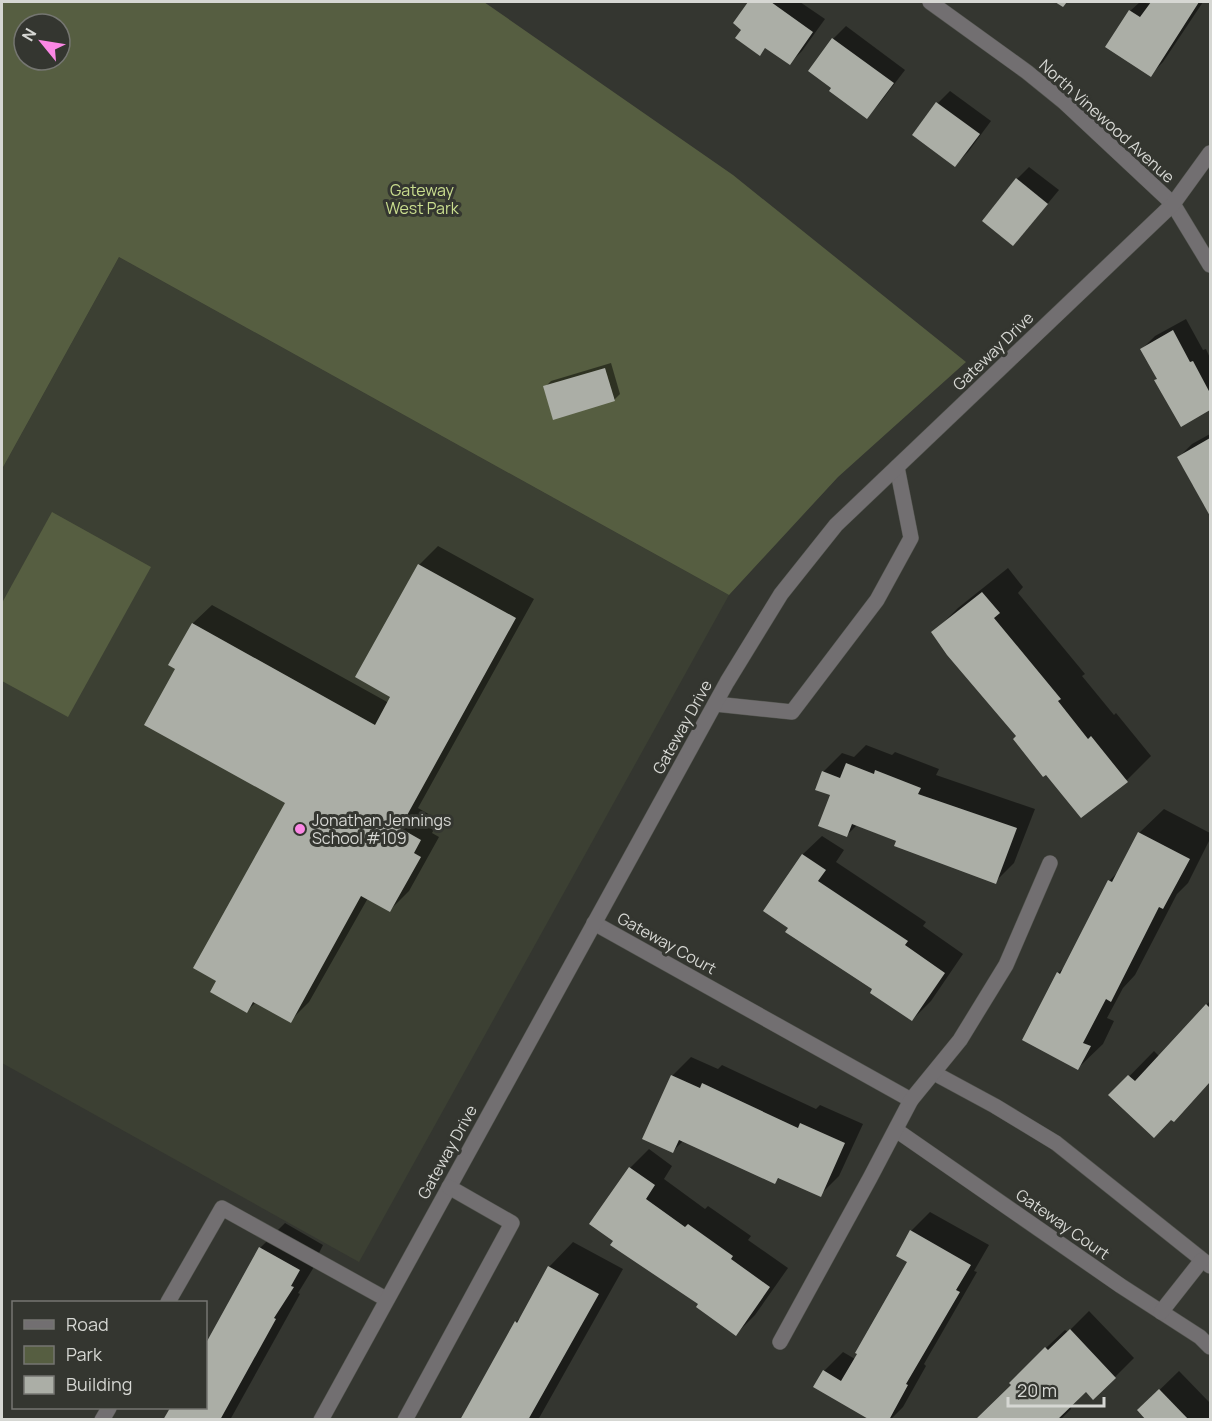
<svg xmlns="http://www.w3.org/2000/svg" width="1212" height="1421" font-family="Manrope,sans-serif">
<rect width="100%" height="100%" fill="#343630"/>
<polygon fill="#3c4033" points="119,257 729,595 359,1262 2,1063 2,469"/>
<g fill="#565e41" fill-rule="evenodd">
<path d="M2,2H484L733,175L966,362L838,477L729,595L119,257L2,469ZM24,24H60V60H24Z"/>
<polygon points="52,512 151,567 68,717 2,681 2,603"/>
</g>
<g fill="#0007">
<polygon points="750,2 800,2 825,19 802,51 790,63 766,47 760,54 743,29 735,23"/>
<polygon points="1140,2 1151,4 1152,2 1203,2 1163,62 1150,75 1130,11"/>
<polygon points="846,26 905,70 879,104 867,117 810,70 833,39"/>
<polygon points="950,91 991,121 968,152 955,165 938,103"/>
<polygon points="1029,167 1059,190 1025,231 1017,179"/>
<polygon points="1186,319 1203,350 1206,349 1210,358 1210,408 1181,425 1142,349 1155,336"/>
<polygon points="611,363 620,394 614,400 545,387 551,381"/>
<polygon points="1210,434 1210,513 1179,457 1192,444"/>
<polygon points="438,546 534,599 418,808 439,820 432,833 439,837 409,891 390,910 368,898 309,1002 290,1021 256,1002 247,1011 287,803 177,668 193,623 212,605 389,703 392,696 419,565"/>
<polygon points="1008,568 1023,587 1018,593 1085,674 1082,676 1114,715 1116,713 1151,756 1127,780 1017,736 933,633 958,608"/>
<polygon points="866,745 892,755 895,752 939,769 936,775 1035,809 1014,863 995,882 857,825 847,835 823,772 842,753 854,757"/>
<polygon points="1164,809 1210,833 1210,839 1188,883 1177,894 1135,975 1123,988 1107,1018 1114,1021 1103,1044 1078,1068 1058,973 1067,965 1109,881 1119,871 1139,833"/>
<polygon points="822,836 844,850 836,862 926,922 923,926 963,954 931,1001 912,1020 874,989 765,910 803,854"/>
<polygon points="1210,1001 1210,1082 1174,1120 1111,1095 1154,1051 1159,1056"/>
<polygon points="691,1057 718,1069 722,1065 816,1109 820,1105 863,1124 839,1176 820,1195 780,1177 775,1182 683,1141 673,1151 672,1076"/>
<polygon points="649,1149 672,1166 664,1179 705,1209 708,1206 751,1236 748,1240 788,1268 755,1315 736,1334 700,1303 615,1241 630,1168"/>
<polygon points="930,1212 989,1245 974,1271 977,1272 924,1364 926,1366 903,1407 890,1420 873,1420 824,1371 843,1352 855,1359 909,1262 911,1231"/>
<polygon points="285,1223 323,1245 315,1261 317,1262 298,1293 300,1294 230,1420 165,1420 171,1408 206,1408 206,1346 260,1248"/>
<polygon points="573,1242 623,1269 538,1420 461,1420 516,1322 524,1314 549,1267"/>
<polygon points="1089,1311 1134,1358 1094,1398 1086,1389 1069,1406 1071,1409 1060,1420 977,1420 1013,1385 1029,1364 1065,1330 1068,1332"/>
<polygon points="1179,1371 1210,1403 1210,1420 1148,1420 1139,1410"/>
</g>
<g fill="#abaea6">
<polygon points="748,2 771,2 813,32 790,65 765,48 760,56 735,38 741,30 733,23"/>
<polygon points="1055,2 1067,2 1063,7"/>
<polygon points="1151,2 1199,2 1151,77 1105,47 1129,10 1140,17"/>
<polygon points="832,38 894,83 867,119 829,91 831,88 808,71"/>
<polygon points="936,102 980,134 955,167 912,135"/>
<polygon points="1016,178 1048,204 1013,246 982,221"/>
<polygon points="1173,330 1190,362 1193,361 1210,393 1210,410 1181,427 1154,380 1157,379 1140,349"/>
<polygon points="605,368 615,401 553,420 543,386"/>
<polygon points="1210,438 1210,516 1177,457"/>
<polygon points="418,564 516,618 400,828 421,840 414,853 421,857 390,912 361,896 291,1023 253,1002 247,1013 210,992 216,981 193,968 285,803 144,725 175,669 168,665 192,623 375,725 390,697 355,677"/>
<polygon points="982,592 1000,613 994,618 1061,699 1058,701 1088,739 1091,736 1128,782 1081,818 1046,775 1043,777 1013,739 1016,736 947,655 931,632"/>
<polygon points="846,763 874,774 875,770 921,788 918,794 1017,828 996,884 894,846 896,841 852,824 847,837 818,826 830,795 815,790 822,771 840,778"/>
<polygon points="1138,832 1190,859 1163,909 1159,907 1111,1002 1106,999 1083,1043 1091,1046 1078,1070 1022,1040 1057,972 1060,974 1108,880 1112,882"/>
<polygon points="802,854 826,870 818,881 908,941 905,945 945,973 912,1021 870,993 872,989 785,932 788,928 763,911"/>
<polygon points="1206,1004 1209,1007 1210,1004 1210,1082 1174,1122 1171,1120 1154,1138 1108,1095 1128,1075 1135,1081"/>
<polygon points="671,1075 700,1088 702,1083 798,1128 800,1123 845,1143 821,1197 778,1178 775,1184 679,1140 673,1153 642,1139"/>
<polygon points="629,1167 655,1185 646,1199 685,1227 688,1224 733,1256 731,1259 770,1287 736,1336 696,1307 698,1304 610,1245 613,1241 589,1224"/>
<polygon points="910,1230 971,1265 956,1290 960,1292 906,1384 908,1385 889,1420 870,1420 813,1387 823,1370 841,1381 857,1354 855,1353 907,1262 896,1256"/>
<polygon points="259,1247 300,1270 291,1286 294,1287 274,1318 276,1319 220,1420 163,1420 170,1408 206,1408 206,1343"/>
<polygon points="548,1266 599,1294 528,1420 460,1420 515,1321 517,1323"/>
<polygon points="1070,1329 1116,1378 1093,1400 1086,1392 1057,1420 975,1420 1011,1385 1009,1383 1045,1347 1048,1350"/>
<polygon points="1159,1389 1189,1420 1146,1420 1137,1410"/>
</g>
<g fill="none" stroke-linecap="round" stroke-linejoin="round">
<defs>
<g id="minor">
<polyline points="930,2 1027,72 1064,102 1173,204 1210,265"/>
<polyline points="715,704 792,712 877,600 911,538 897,467"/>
<polyline points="594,923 911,1100"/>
<polyline points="934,1073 995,1106 1056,1143 1210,1266"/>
<polyline points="896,1130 1121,1286 1200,1337 1210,1347"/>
<polyline points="168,1302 222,1208 386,1299"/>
<polyline points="1161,1312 1202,1260"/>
<polyline points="780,1342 870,1178 911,1100 960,1040 1006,965 1050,863"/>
<polyline points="102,1420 109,1408"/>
<polyline points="321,1420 727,682 781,594 836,525 1173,204 1210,153"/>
<polyline points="405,1420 512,1223 449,1187"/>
</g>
</defs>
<use href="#minor" stroke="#51534d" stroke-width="16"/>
<use href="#minor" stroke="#726f71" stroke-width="15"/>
</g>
<circle fill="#fb87e5" stroke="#343630" stroke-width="2" cx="300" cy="829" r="6"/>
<g text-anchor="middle" stroke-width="6" stroke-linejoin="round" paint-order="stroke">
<g font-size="16" fill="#d6d7d3" stroke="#343630">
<text transform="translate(1107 121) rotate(42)" y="6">North Vinewood Avenue</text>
<text transform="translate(993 351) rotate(-44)" y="6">Gateway Drive</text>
<text transform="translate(682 727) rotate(-61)" y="6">Gateway Drive</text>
<text transform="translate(667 943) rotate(29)" y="6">Gateway Court</text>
<text transform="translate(447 1152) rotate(-61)" y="6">Gateway Drive</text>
<text transform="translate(1063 1224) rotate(35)" y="6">Gateway Court</text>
</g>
<g font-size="16" fill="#c9dd8e" stroke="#343630">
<text x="422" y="196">Gateway<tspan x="422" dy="18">West Park</tspan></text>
</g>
<g font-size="16" fill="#d6d7d3" stroke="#343630" text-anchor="start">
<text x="312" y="826">Jonathan Jennings<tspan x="312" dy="18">School #109</tspan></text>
</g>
</g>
<rect width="1212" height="1421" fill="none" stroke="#d6d7d3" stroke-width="6"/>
<rect x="12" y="1301" width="195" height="108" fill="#343630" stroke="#757671" stroke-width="1.5"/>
<rect x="24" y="1320" width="30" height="9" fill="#726f71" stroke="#757671" stroke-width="1.5"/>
<text x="66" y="1331" font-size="18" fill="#d6d7d3">Road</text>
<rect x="24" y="1346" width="30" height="18" fill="#565e41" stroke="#757671" stroke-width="1.5"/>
<text x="66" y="1361" font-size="18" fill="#d6d7d3">Park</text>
<rect x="24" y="1376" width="30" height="18" fill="#abaea6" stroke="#757671" stroke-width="1.5"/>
<text x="66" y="1391" font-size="18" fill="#d6d7d3">Building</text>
<g transform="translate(42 42) rotate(300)"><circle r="28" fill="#343630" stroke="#757671" stroke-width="1.5"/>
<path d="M0-4.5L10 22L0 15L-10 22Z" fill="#fb87e5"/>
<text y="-9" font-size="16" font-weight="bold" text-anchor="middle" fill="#d6d7d3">N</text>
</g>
<path d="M1008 1397v9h96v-9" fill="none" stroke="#d6d7d3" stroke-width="3"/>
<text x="1017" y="1397" font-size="18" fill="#d6d7d3" stroke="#343630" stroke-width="4.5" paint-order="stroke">20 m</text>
</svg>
